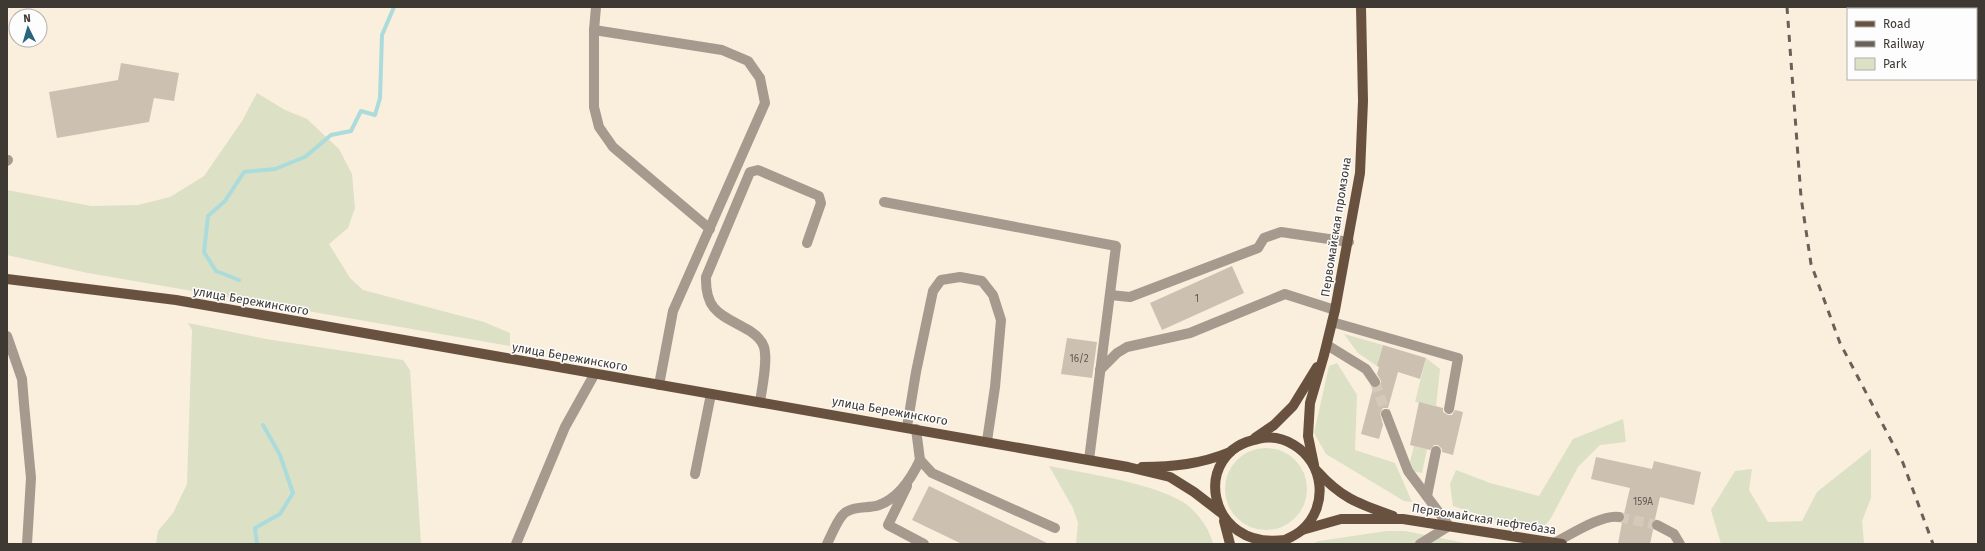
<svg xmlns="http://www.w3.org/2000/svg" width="1985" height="551" font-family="'Fira Sans',sans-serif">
<rect width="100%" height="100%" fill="#faeedd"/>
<g fill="#dce0c5">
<polygon points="257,93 285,110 307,119 339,149 352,174 355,208 348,228 329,244 350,278 363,290 484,322 510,333 510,346 88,273 7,255 7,190 91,206 138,205 170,197 204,176 242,121"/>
<polygon points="188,323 266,339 403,360 410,370 411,385 421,544 156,544 158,531 173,513 187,484 192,330"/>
<polygon points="1344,334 1383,345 1377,366 1358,353"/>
<polygon points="1426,358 1440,369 1436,406 1415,402"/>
<polygon points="1337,363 1357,395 1355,450 1395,463 1412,502 1404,501 1326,454 1314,433 1329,366"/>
<polygon points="1623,419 1626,442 1600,445 1578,467 1551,518 1543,528 1502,522 1453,506 1450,484 1456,470 1490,483 1539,496 1573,439"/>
<polygon points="1414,446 1427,449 1422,473 1412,471 1410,462"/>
<circle cx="1266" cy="489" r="41"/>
<polygon points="1871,449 1871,498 1862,521 1864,544 1721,544 1711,510 1735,471 1752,469 1749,490 1768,522 1802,521 1817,492"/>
<path d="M1049,466C1088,474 1149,482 1183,502C1196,510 1210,529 1213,544H1076L1078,523L1073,508Z"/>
<polygon points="1387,531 1405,531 1470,544 1311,544 1319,541"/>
</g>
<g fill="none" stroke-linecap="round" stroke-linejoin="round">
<g stroke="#acdbdc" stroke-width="4">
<polyline points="239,280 216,271 204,252 208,216 225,201 244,172 275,169 305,157 331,135 351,131 361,111 375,115 380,98 382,35 394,7"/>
<polyline points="257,544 255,528 280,514 293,493 280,455 263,425"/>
</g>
</g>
<g fill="#ccc1b1">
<polygon points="121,63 179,73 174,101 154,98 149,122 57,138 49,92 118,80"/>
<polygon points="1232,266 1244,293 1162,330 1150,303"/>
<polygon points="1067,338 1097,342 1092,378 1061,374"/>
<polygon points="1383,345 1426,358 1420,379 1398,372 1388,408 1383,408 1380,413 1383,425 1379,439 1361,434 1373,388 1378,388 1381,384 1381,381 1377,374 1379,367 1377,366"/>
<polygon points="1419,402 1443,408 1443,412 1448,415 1452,415 1455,410 1463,412 1453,455 1442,452 1442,449 1438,445 1434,445 1430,450 1410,445"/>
<polygon points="1596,457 1652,469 1654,461 1701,472 1694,505 1660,497 1655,519 1651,525 1653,530 1650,544 1618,544 1622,522 1625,517 1624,514 1630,488 1591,479"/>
<polygon points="929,486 1049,544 962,544 912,520"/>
</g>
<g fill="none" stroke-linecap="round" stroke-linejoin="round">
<g stroke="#d4cabb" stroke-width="10" stroke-dasharray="10 5" stroke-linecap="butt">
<polyline points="1375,382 1386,414"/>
<polyline points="1619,517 1657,525"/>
</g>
<g stroke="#a6998e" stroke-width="10">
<polyline points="596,7 594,30 722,50 748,61 760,78 765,103 673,311 659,385"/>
<polyline points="594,30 594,107 599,127 613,147 710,229"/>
<polyline points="7,161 8,160"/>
<polyline points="884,202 1116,246 1089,460"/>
<polyline points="1110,295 1130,297 1258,248 1264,238 1281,232 1349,242"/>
<polyline points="1332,322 1458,358 1449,409"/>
<polyline points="7,336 22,379 24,404 31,478 27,544"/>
<polyline points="1327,345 1366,369 1375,382"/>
<polyline points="1100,370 1117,353 1127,347 1190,333 1285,294 1335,310"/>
<path d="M760,402C762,388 768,360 764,347C762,340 756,335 750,331C723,315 705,313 706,277L750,172L758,170L819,196L821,203L807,243"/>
<polyline points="1386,414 1408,471 1449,526 1420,544"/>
<polyline points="907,427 916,372 933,291 941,280 960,277 982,281 993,295 1001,320 995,387 987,441"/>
<polyline points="916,429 920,460 932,473 1055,528"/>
<polyline points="695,474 711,394"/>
<polyline points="907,486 888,525 924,544"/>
<polyline points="1427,496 1436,451"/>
<polyline points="1657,525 1674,534 1680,544"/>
<path d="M1554,543C1570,535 1602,514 1619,517"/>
<polyline points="516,544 565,427 594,375"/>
<path d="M827,544C831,536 839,516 846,512C857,505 868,509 879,505C899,498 912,477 920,460"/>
</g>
<g stroke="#68523f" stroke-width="10">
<polyline points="7,279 176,300 1128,467 1170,477 1194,492 1220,512"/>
<polyline points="1255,438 1274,425 1293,406 1317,367"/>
<polyline points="1314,465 1308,436 1310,403 1324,355 1335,310 1360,173 1363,101 1361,7"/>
<path d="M1142,467C1173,467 1201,464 1230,452"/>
<path d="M1317,471C1342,499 1360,504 1393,516"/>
<polyline points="1224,521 1230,544"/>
<polyline points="1302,530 1341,519 1403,519 1562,544"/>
<path d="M1278,544C1286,539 1295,536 1302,530C1329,506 1324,463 1294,445C1283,438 1270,436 1258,439C1190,451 1206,551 1285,540"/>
</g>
<polyline stroke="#686159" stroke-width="3" stroke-dasharray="7 7" stroke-linecap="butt" points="1787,7 1801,197 1811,264 1840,343 1903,463 1933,544"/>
</g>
<g text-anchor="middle" stroke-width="3" stroke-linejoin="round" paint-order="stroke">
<g font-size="10" fill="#625b52">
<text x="1197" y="302">1</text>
<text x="1079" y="362">16/2</text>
<text x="1643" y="505">159А</text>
</g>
<g font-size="12" fill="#3e3933" stroke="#fdfdfd">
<text transform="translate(1336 227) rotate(-81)" y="4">Первомайская промзона</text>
<text transform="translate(251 301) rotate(10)" y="4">улица Бережинского</text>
<text transform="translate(570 357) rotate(10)" y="4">улица Бережинского</text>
<text transform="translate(890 411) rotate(10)" y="4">улица Бережинского</text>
<text transform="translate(1484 519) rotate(9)" y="4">Первомайская нефтебаза</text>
</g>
</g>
<rect width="1985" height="551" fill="none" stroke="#3e3933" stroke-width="16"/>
<rect x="1847" y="8" width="130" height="72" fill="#fdfdfd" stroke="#b1afac"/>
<rect x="1855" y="21" width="20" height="6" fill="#68523f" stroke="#b1afac"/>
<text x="1883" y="28" font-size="12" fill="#3e3933">Road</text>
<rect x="1855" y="41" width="20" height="6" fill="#686159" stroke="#b1afac"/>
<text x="1883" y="48" font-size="12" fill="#3e3933">Railway</text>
<rect x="1855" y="58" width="20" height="12" fill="#dce0c5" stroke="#b1afac"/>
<text x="1883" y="68" font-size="12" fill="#3e3933">Park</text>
<g transform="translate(28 28) rotate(355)"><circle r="19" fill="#fdfdfd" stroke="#b1afac"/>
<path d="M0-3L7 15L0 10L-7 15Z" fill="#29657c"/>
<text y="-6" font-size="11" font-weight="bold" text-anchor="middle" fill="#3e3933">N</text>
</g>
</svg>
